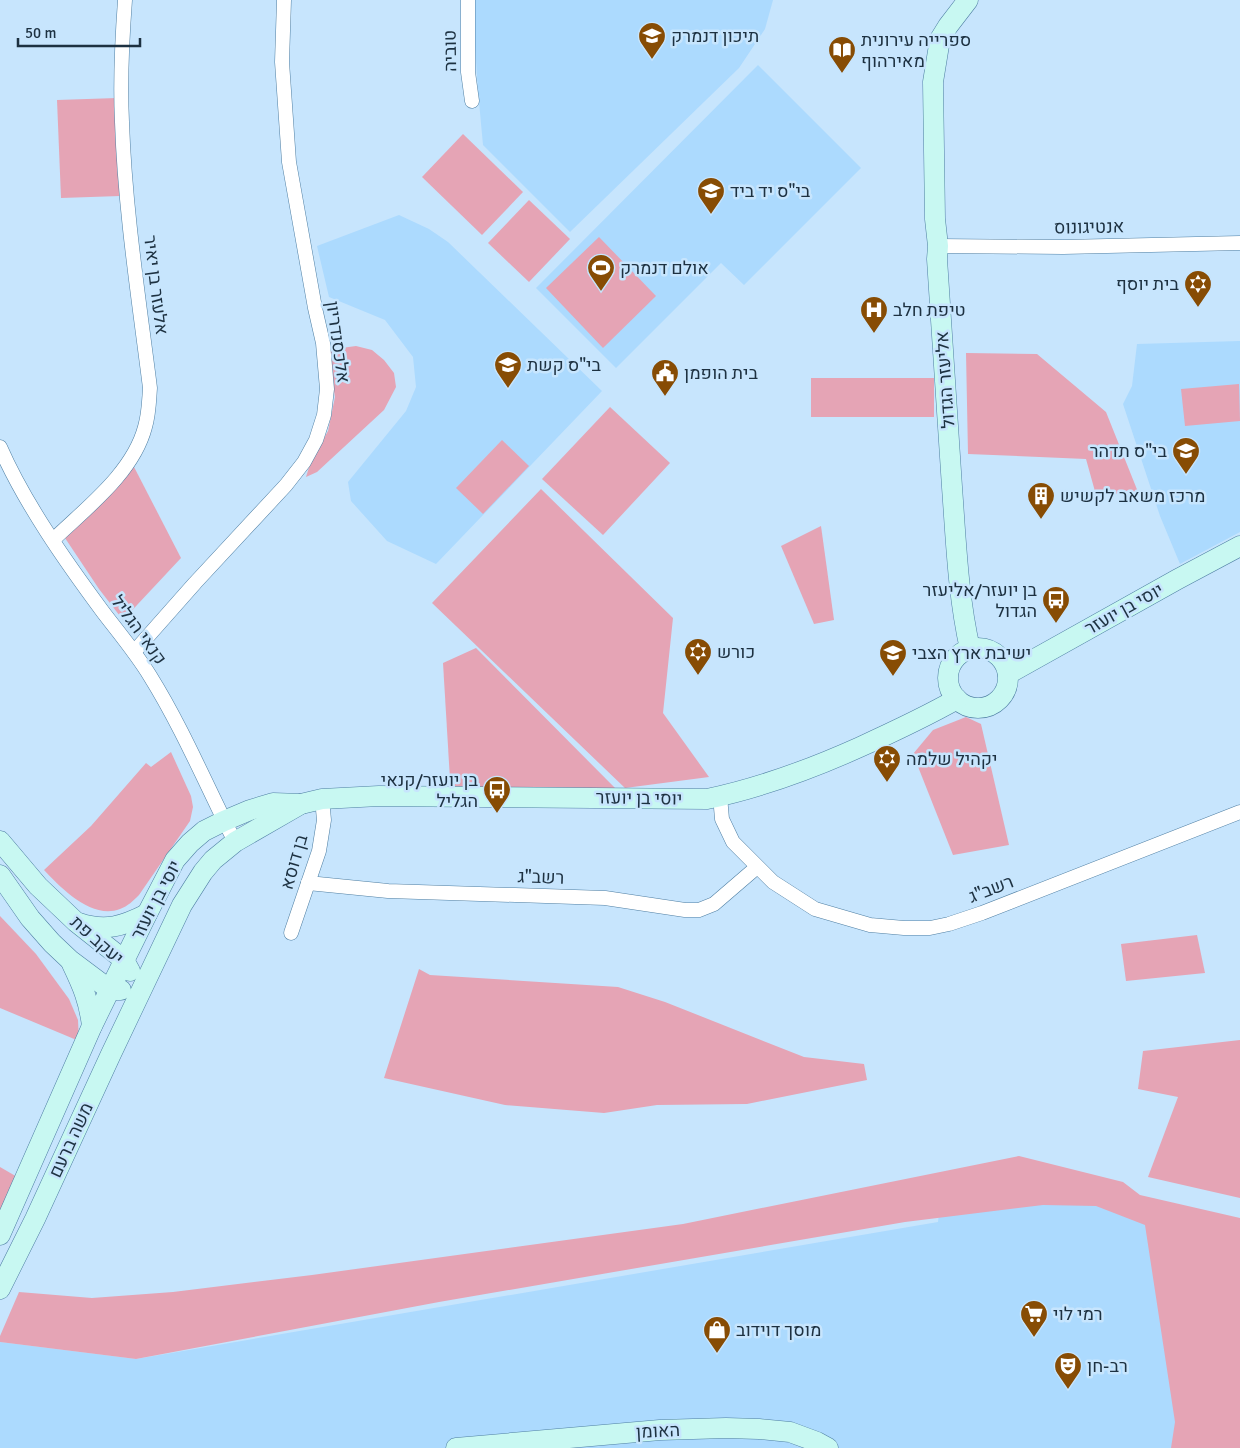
<svg xmlns="http://www.w3.org/2000/svg" width="1240" height="1448" font-family="Signika,Heebo,sans-serif">
<rect width="100%" height="100%" fill="#c7e5fd"/>
<g fill="#acdafe">
<polygon points="472,0 773,0 765,29 739,68 570,232 483,145 478,91"/>
<polygon points="758,65 861,168 744,285 721,263 616,368 536,288"/>
<polygon points="399,215 429,229 448,242 602,391 436,564 387,541 351,501 348,482 406,411 416,387 413,357 385,320 329,297 317,246"/>
<polygon points="1240,341 1240,532 1180,564 1160,516 1123,404 1132,386 1137,344"/>
<polygon points="1045,1200 1118,1204 1150,1228 1178,1420 1174,1448 0,1448 0,1342 136,1359 938,1222 939,1213"/>
</g>
<g fill="#e5a4b5">
<polygon points="117,98 120,196 61,198 57,100"/>
<polygon points="463,134 523,192 482,235 422,177"/>
<polygon points="529,200 570,239 529,282 488,243"/>
<polygon points="599,237 656,296 603,348 546,288"/>
<polygon points="356,346 372,350 384,360 394,373 396,387 384,410 317,472 306,477 311,461 328,431 335,397 327,350"/>
<polygon points="966,353 1037,354 1106,412 1138,492 1096,495 1086,459 968,454"/>
<rect x="811" y="378" width="123" height="39"/>
<polygon points="1239,384 1240,421 1185,426 1181,389"/>
<polygon points="610,407 670,463 603,535 542,479"/>
<polygon points="502,440 529,466 483,514 456,488"/>
<polygon points="133,465 181,558 123,620 99,589 65,538"/>
<polygon points="541,489 673,618 663,713 709,777 625,788 432,603"/>
<polygon points="821,526 834,620 814,624 781,546"/>
<polygon points="476,648 619,792 451,796 443,663"/>
<polygon points="966,717 981,724 1009,845 953,855 913,754 933,730"/>
<path d="M171,752L191,796L193,807L190,821L139,895C133,901 128,906 120,909C92,920 61,888 44,870L91,826L146,763L151,767Z"/>
<polygon points="0,916 36,954 69,999 78,1020 79,1041 0,1008"/>
<polygon points="1197,935 1205,973 1126,981 1121,944"/>
<polygon points="419,969 430,975 618,987 665,1002 804,1057 864,1064 867,1080 747,1104 657,1105 604,1113 505,1105 384,1078"/>
<polygon points="1240,1040 1240,1198 1148,1177 1178,1097 1138,1089 1143,1051"/>
<polygon points="1019,1156 1123,1182 1140,1195 1240,1218 1240,1448 1171,1448 1175,1422 1145,1225 1096,1206 1043,1205 905,1222 439,1302 136,1359 0,1342 0,1336 19,1292 92,1298 173,1292 312,1275 683,1224"/>
<polygon points="0,1167 19,1178 0,1215"/>
</g>
<g fill="none" stroke-linecap="round" stroke-linejoin="round">
<defs>
<g id="street">
<polyline points="468,0 468,72 472,101"/>
<polyline points="938,246 1063,247 1240,243"/>
<path d="M0,447C25,504 66,562 103,612C119,633 136,653 150,676C183,729 207,787 235,842"/>
<path d="M53,540C86,508 133,473 145,427C149,414 149,401 150,388C139,300 125,211 122,122C120,82 122,40 125,0"/>
<polyline points="134,652 195,583 286,485 304,462 316,440 324,415 327,389 323,343 315,308 289,162 282,62 284,0"/>
<polyline points="720,796 722,819 733,842 773,882 815,909 870,925 904,928 930,928 949,924 982,913 1240,812"/>
<polyline points="308,883 388,891 605,898 685,910 699,910 714,904 757,867"/>
<polyline points="291,933 319,851 324,820 322,799"/>
</g>
<g id="secondary">
<path d="M968,0L948,26L940,39L933,82L935,219L938,246L937,259C942,335 947,411 952,487C956,541 958,596 970,649"/>
<circle cx="978" cy="678" r="30"/>
<polyline points="1008,674 1178,579 1240,546"/>
<polyline points="0,841 38,886 76,922 124,960 130,971"/>
<polyline points="0,875 30,918 52,943 70,960 110,990 121,990"/>
<path d="M79,923C106,932 123,926 147,914"/>
<path d="M72,964C83,987 89,1001 92,1026"/>
<polyline points="0,1235 92,1026 147,914 175,860 190,843 204,831 224,821 250,810 273,803 301,804"/>
<path d="M0,1289L35,1219L111,1054L182,905L203,872L213,860L235,842L301,804L322,799L379,796L707,799C760,788 811,769 860,747C893,732 925,717 957,699"/>
<polyline points="456,1448 660,1430 726,1428 759,1429 790,1432 817,1442 828,1448"/>
</g>
</defs>
<use href="#street" stroke="#4f7fa3" stroke-width="15"/>
<use href="#secondary" stroke="#4f7fa3" stroke-width="21"/>
<use href="#street" stroke="#fff" stroke-width="14"/>
<use href="#secondary" stroke="#c8f8f2" stroke-width="20"/>
</g>
<defs>
<symbol id="school-pin" viewBox="-11 -11 22 30"><path d="M0 17L-7.5 6A9.5 9.5 0 1 1 7.5 6Z" fill="#874c04" stroke="#c7e5fd"/><path d="M0-5L7-2L0 1L-7-2ZM-4 1L0 2.5L4 1V4Q0 6-4 4Z" fill="#fff"/></symbol>
<symbol id="library-pin" viewBox="-11 -11 22 30"><path d="M0 17L-7.5 6A9.5 9.5 0 1 1 7.5 6Z" fill="#874c04" stroke="#c7e5fd"/><path d="M-6-4Q-3-5.5-.7-3.5V5Q-3 3-6 4ZM6-4Q3-5.5 .7-3.5V5Q3 3 6 4Z" fill="#fff"/></symbol>
<symbol id="stadium-pin" viewBox="-11 -11 22 30"><path d="M0 17L-7.5 6A9.5 9.5 0 1 1 7.5 6Z" fill="#874c04" stroke="#c7e5fd"/><path d="M0-5a6.5 5 0 1 0 0 10a6.5 5 0 1 0 0-10ZM-3.5-1.8h7v3.6h-7Z" fill="#fff"/></symbol>
<symbol id="synagogue-pin" viewBox="-11 -11 22 30"><path d="M0 17L-7.5 6A9.5 9.5 0 1 1 7.5 6Z" fill="#874c04" stroke="#c7e5fd"/><path d="M0-6.5L5.6 3.2H-5.6ZM0 6.5L5.6-3.2H-5.6Z" fill="#fff"/></symbol>
<symbol id="hospital-pin" viewBox="-11 -11 22 30"><path d="M0 17L-7.5 6A9.5 9.5 0 1 1 7.5 6Z" fill="#874c04" stroke="#c7e5fd"/><path d="M-5-5h3v3.5h4V-5h3V5h-3V1.5h-4V5h-3Z" fill="#fff"/></symbol>
<symbol id="civic-pin" viewBox="-11 -11 22 30"><path d="M0 17L-7.5 6A9.5 9.5 0 1 1 7.5 6Z" fill="#874c04" stroke="#c7e5fd"/><path d="M-.6-6.5H3V-4.5H.6V-3L4-1V1h2V6H-6V1h2V-1L-.6-3ZM-1.2 2.5V6h2.4V2.5Z" fill="#fff"/></symbol>
<symbol id="building-pin" viewBox="-11 -11 22 30"><path d="M0 17L-7.5 6A9.5 9.5 0 1 1 7.5 6Z" fill="#874c04" stroke="#c7e5fd"/><path d="M-4-6H4V6H1V3H-1V6H-4ZM-2.5-4.3h1.7v1.8h-1.7ZM.8-4.3h1.7v1.8H.8ZM-2.5-1h1.7V.8h-1.7ZM.8-1h1.7V.8H.8Z" fill="#fff"/></symbol>
<symbol id="bus-pin" viewBox="-11 -11 22 30"><path d="M0 17L-7.5 6A9.5 9.5 0 1 1 7.5 6Z" fill="#874c04" stroke="#c7e5fd"/><path d="M-5-6H5V4H4V6H2V4H-2V6H-4V4H-5ZM-3.5-4V0h7V-4ZM-3.5 1.2v1.5H-2V1.2ZM2 1.2v1.5H3.5V1.2Z" fill="#fff"/></symbol>
<symbol id="university-pin" viewBox="-11 -11 22 30"><path d="M0 17L-7.5 6A9.5 9.5 0 1 1 7.5 6Z" fill="#874c04" stroke="#c7e5fd"/><path d="M0-5L7-2L0 1L-7-2ZM-4 1L0 2.5L4 1V4Q0 6-4 4Z" fill="#fff"/></symbol>
<symbol id="supermarket-pin" viewBox="-11 -11 22 30"><path d="M0 17L-7.5 6A9.5 9.5 0 1 1 7.5 6Z" fill="#874c04" stroke="#c7e5fd"/><path d="M-6-5.5h2.5l.6 2H6L4.5 2H-2.5L-4.4-4H-6ZM-1.5 3.2a1.3 1.3 0 1 0 .1 0ZM3 3.2a1.3 1.3 0 1 0 .1 0Z" fill="#fff"/></symbol>
<symbol id="shop-pin" viewBox="-11 -11 22 30"><path d="M0 17L-7.5 6A9.5 9.5 0 1 1 7.5 6Z" fill="#874c04" stroke="#c7e5fd"/><path d="M-5-2.5h2.3a2.7 3.5 0 0 1 5.4 0H5L5.5 6h-11ZM-1.5-2.5h3a1.5 2.3 0 0 0-3 0Z" fill="#fff"/></symbol>
<symbol id="theatre-pin" viewBox="-11 -11 22 30"><path d="M0 17L-7.5 6A9.5 9.5 0 1 1 7.5 6Z" fill="#874c04" stroke="#c7e5fd"/><path d="M-5-5.5Q0-4 5-5.5V0Q5 5 0 6Q-5 5-5 0ZM-3.3-2.5H-1v1.5H-3.3ZM1-2.5H3.3v1.5H1ZM-2.8 1Q0 5.5 2.8 1Z" fill="#fff"/></symbol>
</defs>
<g fill-rule="evenodd">
<use href="#school-pin" x="636" y="20" width="32" height="43"/>
<use href="#library-pin" x="826" y="34" width="32" height="43"/>
<use href="#school-pin" x="695" y="175" width="32" height="43"/>
<use href="#stadium-pin" x="585" y="252" width="32" height="43"/>
<use href="#synagogue-pin" x="1182" y="268" width="32" height="43"/>
<use href="#hospital-pin" x="858" y="294" width="32" height="43"/>
<use href="#school-pin" x="492" y="349" width="32" height="43"/>
<use href="#civic-pin" x="649" y="357" width="32" height="43"/>
<use href="#school-pin" x="1170" y="435" width="32" height="43"/>
<use href="#building-pin" x="1025" y="480" width="32" height="43"/>
<use href="#bus-pin" x="1040" y="584" width="32" height="43"/>
<use href="#synagogue-pin" x="682" y="636" width="32" height="43"/>
<use href="#university-pin" x="877" y="637" width="32" height="43"/>
<use href="#synagogue-pin" x="871" y="743" width="32" height="43"/>
<use href="#bus-pin" x="481" y="774" width="32" height="43"/>
<use href="#supermarket-pin" x="1018" y="1298" width="32" height="43"/>
<use href="#shop-pin" x="701" y="1314" width="32" height="43"/>
<use href="#theatre-pin" x="1052" y="1350" width="32" height="43"/>
</g>
<g text-anchor="middle" stroke-width="5" stroke-linejoin="round" paint-order="stroke">
<g font-size="18" fill="#1d3141" stroke="#c7e5fd" text-anchor="start">
<text x="671" y="42">תיכון דנמרק</text>
<text x="861" y="46">ספרייה עירונית<tspan x="861" dy="21">מאירהוף</tspan></text>
<text x="730" y="197">בי"ס יד ביד</text>
<text x="620" y="274">אולם דנמרק</text>
<text x="1179" y="290" text-anchor="end">בית יוסף</text>
<text x="893" y="316">טיפת חלב</text>
<text x="527" y="371">בי"ס קשת</text>
<text x="684" y="379">בית הופמן</text>
<text x="1167" y="457" text-anchor="end">בי"ס תדהר</text>
<text x="1060" y="502">מרכז משאב לקשיש</text>
<text x="1037" y="596" text-anchor="end">בן יועזר/אליעזר<tspan x="1037" dy="21">הגדול</tspan></text>
<text x="717" y="658">כורש</text>
<text x="912" y="659">ישיבת ארץ הצבי</text>
<text x="906" y="765">יקהיל שלמה</text>
<text x="478" y="786" text-anchor="end">בן יועזר/קנאי<tspan x="478" dy="21">הגליל</tspan></text>
<text x="1053" y="1320">רמי לוי</text>
<text x="736" y="1336">מוסך דוידוב</text>
<text x="1087" y="1372">רב-חן</text>
</g>
<g font-size="18" fill="#1d3141" stroke="#c7e5fd">
<text transform="translate(450 51) rotate(-91)" y="6">טוביה</text>
<text transform="translate(1089 227) rotate(-1)" y="6">אנטיגונוס</text>
<text transform="translate(156 285) rotate(83)" y="6">אלעזר בן יאיר</text>
<text transform="translate(338 342) rotate(82)" y="6">אלכסנדריון</text>
<text transform="translate(945 380) rotate(-94)" y="6">אליעזר הגדול</text>
<text transform="translate(1124 609) rotate(-29)" y="6">יוסי בן יועזר</text>
<text transform="translate(139 630) rotate(54)" y="6">קנאי הגליל</text>
<text transform="translate(639 798) rotate(1)" y="6">יוסי בן יועזר</text>
<text transform="translate(294 862) rotate(-74)" y="6">בן דוסא</text>
<text transform="translate(541 877) rotate(2)" y="6">רשב"ג</text>
<text transform="translate(991 889) rotate(-21)" y="6">רשב"ג</text>
<text transform="translate(156 900) rotate(-62)" y="6">יוסי בן יועזר</text>
<text transform="translate(97 940) rotate(41)" y="6">יעקב פת</text>
<text transform="translate(71 1140) rotate(-65)" y="6">משה ברעם</text>
<text transform="translate(658 1431) rotate(-3)" y="6">האומן</text>
</g>
</g>
<path d="M18 38v8h122v-8" fill="none" stroke="#1d3141" stroke-width="2.5"/>
<text x="25" y="38" font-size="15" fill="#1d3141" stroke="#c7e5fd" stroke-width="4" paint-order="stroke">50 m</text>
</svg>
